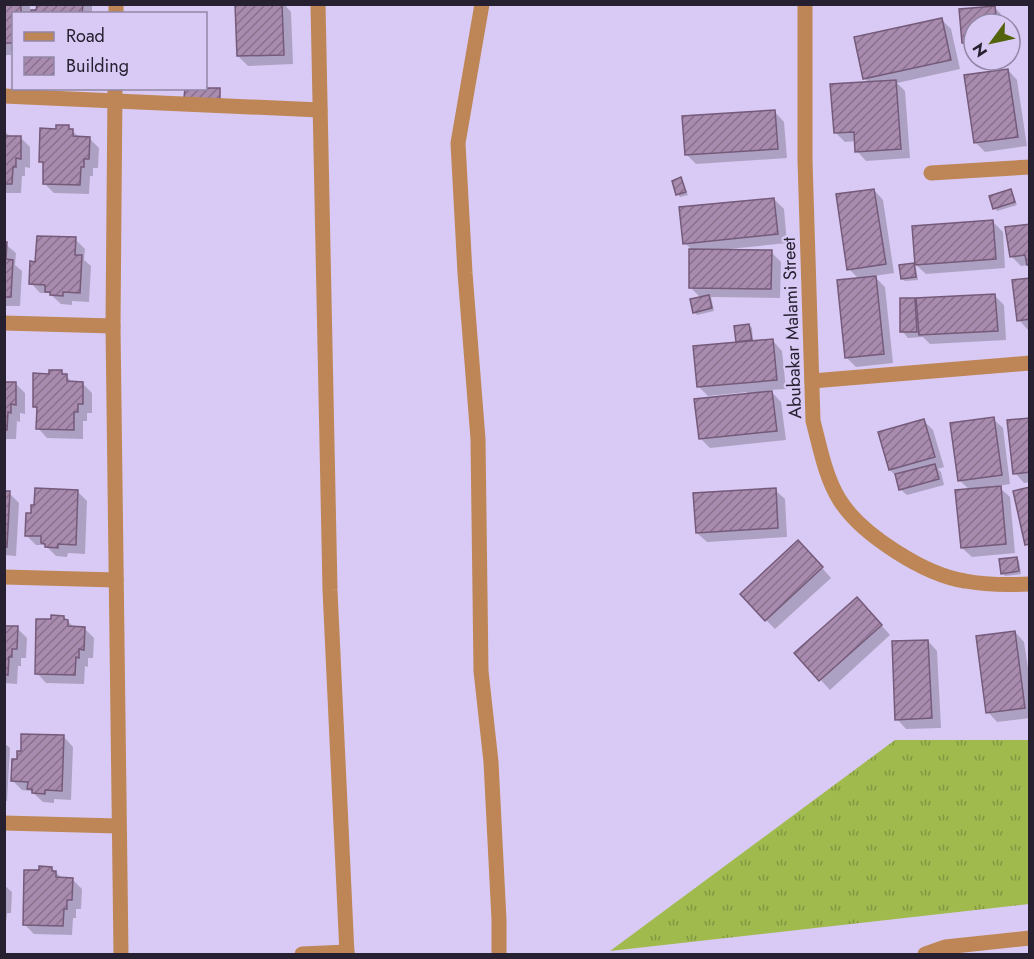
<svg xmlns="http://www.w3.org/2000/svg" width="1034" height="959" font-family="Jost,sans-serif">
<defs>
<pattern id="grass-tufts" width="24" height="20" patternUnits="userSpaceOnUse" patternTransform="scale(1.5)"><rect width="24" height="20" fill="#a0ba4e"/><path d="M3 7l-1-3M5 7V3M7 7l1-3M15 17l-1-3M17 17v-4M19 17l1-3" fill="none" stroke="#829741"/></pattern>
<pattern id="building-hatch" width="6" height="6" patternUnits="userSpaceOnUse" patternTransform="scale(1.5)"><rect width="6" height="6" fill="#a88bae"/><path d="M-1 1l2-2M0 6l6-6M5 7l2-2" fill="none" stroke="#89718e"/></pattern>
</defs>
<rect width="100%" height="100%" fill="#d8caf4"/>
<polygon fill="url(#grass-tufts)" points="895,740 1029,740 1029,904 610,951"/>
<g fill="#0003">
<polygon points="4,4 30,4 30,11 38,11 38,4 92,4 92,14 14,14 14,52 11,51 11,55 4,55"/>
<polygon points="236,4 284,4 291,12 293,64 248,66 238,56"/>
<polygon points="994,7 1001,14 1002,24 974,24 974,48 970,49 964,43 960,10"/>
<polygon points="942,20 951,29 960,69 897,83 905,91 910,158 866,161 857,151 856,141 845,142 835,132 869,83 864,78"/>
<polygon points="1008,70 1017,80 1027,146 985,152 975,142"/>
<polygon points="775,112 784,122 787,158 696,164 686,154"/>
<polygon points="68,127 80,138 89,138 99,148 98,168 93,168 93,176 90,176 89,194 54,193 44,183 45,165 41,161"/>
<polygon points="4,131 11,137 21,138 30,147 30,168 25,167 25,176 22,176 21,193 4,193"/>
<polygon points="681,179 688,195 680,197 678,194"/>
<polygon points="874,190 883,200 894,273 874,276 885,287 893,363 856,367 846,357 859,279 849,269"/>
<polygon points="1011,191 1017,205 997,211 995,208"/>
<polygon points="774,199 784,209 787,243 729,249 729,251 771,252 781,262 780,298 711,297 714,311 697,315 694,312 701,298 690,287 691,249 685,243"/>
<polygon points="993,222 1003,232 1005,268 926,274 916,265"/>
<polygon points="1030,225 1030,265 1021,266 1011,256"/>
<polygon points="75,239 85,249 84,260 91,266 89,302 72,301 72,305 61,304 49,293 40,293 31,283 36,263"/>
<polygon points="4,243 16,253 15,265 22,271 20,306 4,306"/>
<polygon points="914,264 916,267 918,280 905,281 902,279"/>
<polygon points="1030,280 1030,330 1028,330 1019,320"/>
<polygon points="994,295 1004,305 1006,340 930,344 923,337 908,338 902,331 915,300 918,303"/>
<polygon points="749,325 752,328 753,342 773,341 782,351 786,389 770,390 781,402 786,440 710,448 700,438 747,395 747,392 708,396 698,386 740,344 738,341"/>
<polygon points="62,372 73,383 82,383 92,393 92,413 87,413 87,421 83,421 83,439 47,438 38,428 38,410 34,406 51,375"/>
<polygon points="4,381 7,383 16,384 25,393 25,414 20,413 20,422 17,421 16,439 4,439"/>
<polygon points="993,419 1003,428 1010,484 998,486 1010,497 1015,553 972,557 962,548 970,490 959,480"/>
<polygon points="1030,419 1030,482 1024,483 1015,473"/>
<polygon points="924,421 933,430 944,467 938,469 941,472 944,485 907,495 900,489 897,477 890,470"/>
<polygon points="775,490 785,499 787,537 707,542 697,533"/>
<polygon points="77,491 87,501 85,554 68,553 67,557 56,556 45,545 36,545 26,535 32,515 35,507"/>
<polygon points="4,493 9,493 19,503 16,556 4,555"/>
<polygon points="808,552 831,578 775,629 766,620"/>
<polygon points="1016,558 1019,561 1021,574 1005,576 1002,573"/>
<polygon points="866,608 890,635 830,690 796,653"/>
<polygon points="63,617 75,628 84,628 94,638 93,658 88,658 88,667 85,666 84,684 46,683 37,673 53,621"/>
<polygon points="4,624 8,628 17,628 27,638 26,658 21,658 21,666 18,666 17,684 4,683"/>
<polygon points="1015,632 1024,642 1030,681 1030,718 997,722 988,712"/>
<polygon points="928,641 937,651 941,728 906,729 897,719"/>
<polygon points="64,737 73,747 71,800 54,799 54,803 43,802 31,791 22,790 13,781 19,761"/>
<polygon points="4,743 10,748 7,801 4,801"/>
<polygon points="51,868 63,879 72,879 82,889 81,909 76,909 76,918 73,918 72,935 34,934 24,924 40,872"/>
<polygon points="4,885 12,892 11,913 7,913 6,921 4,921"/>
</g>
<g fill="url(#building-hatch)" stroke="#755a7a" stroke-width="1.5">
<polygon points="4,4 21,4 21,14 14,14 14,43 4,43"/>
<polygon points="37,4 83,4 82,14 31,14 31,10 36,10"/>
<polygon points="235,4 282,4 284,55 237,56"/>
<polygon points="995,6 997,24 974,24 974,42 962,43 959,9"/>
<polygon points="942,18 951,60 863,79 854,37"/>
<polygon points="1008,69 1018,137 974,143 964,75"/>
<polygon points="896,80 901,149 855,152 854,132 834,133 830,84"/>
<polygon points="185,88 220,88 220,100 184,98"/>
<polygon points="775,110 778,149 685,155 682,116"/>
<polygon points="56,125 69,125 69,129 73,129 73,136 90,137 89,159 84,159 84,167 81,167 80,185 43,184 43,162 39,162 40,128 56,129"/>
<polygon points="4,129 5,136 21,136 21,159 16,158 16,167 13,167 12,184 4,184"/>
<polygon points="681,177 686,192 676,195 672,181"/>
<polygon points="874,189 886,264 847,270 836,194"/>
<polygon points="1011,189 1015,202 993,209 989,196"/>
<polygon points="774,198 778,234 683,244 679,207"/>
<polygon points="993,220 996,259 915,265 912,226"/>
<polygon points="1030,224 1030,264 1027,265 1025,255 1010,257 1005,227"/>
<polygon points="37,236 76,237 75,255 82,255 80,293 63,292 63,296 50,295 50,292 45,292 45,285 29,284 30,261 35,262"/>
<polygon points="4,242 7,242 6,259 13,260 11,297 4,297"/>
<polygon points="689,249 772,250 771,289 689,288"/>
<polygon points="914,263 916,277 901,279 899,265"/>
<polygon points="876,276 884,354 845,358 837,280"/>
<polygon points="1030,278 1030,319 1017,321 1012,280"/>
<polygon points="995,294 998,331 919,335 916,298"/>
<polygon points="709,295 712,308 693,313 690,299"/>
<polygon points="900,298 915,298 917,332 900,332"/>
<polygon points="749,324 752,340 736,342 734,326"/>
<polygon points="773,339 777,380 697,387 693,346"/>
<polygon points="49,370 62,370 62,374 67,374 67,381 83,382 83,404 78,404 78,412 74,412 74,430 36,429 37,407 33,407 33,373 49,374"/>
<polygon points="4,382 16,382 16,405 11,404 11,413 8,412 7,430 4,430"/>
<polygon points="772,391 777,431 699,439 694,399"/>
<polygon points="994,417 1002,475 958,481 950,423"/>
<polygon points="1030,418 1030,472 1013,474 1007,420"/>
<polygon points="924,419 935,457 889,470 878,432"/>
<polygon points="935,464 939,479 899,490 895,474"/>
<polygon points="1001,486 1006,544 961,548 955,490"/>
<polygon points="1030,487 1030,544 1025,545 1013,491"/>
<polygon points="35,488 78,490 76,545 58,544 58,548 45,547 45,544 41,543 41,536 25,536 26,513 31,513 31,505 34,505"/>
<polygon points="776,488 778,528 696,533 693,493"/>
<polygon points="4,491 10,491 7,547 4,547"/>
<polygon points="798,540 823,567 765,621 740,594"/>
<polygon points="1017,557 1019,571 1001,574 999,559"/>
<polygon points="857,597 882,625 819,681 794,653"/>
<polygon points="51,615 64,616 64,619 68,620 68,626 85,627 84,650 79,649 79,658 76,657 75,675 35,674 36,619 51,619"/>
<polygon points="4,626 18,626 17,649 12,649 12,657 9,657 8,675 4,674"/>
<polygon points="1015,631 1025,708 986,713 976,636"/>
<polygon points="928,640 932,718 895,720 892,641"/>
<polygon points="21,734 64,735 62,791 45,790 45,794 32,793 32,789 27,789 28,782 11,781 12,759 17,759 17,751 21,751"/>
<polygon points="39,866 52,867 52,871 56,871 56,877 73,878 72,900 67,900 67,909 64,909 63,926 23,925 24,870 39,870"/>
</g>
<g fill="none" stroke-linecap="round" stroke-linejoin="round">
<g stroke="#be8656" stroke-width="15">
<polyline points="318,4 330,590 347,954"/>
<polyline points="482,4 458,143 465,273 478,439 481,671 491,762 499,920 499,954"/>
<path d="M805,4V160L813,421C820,447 825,476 839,499C860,534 925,575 965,581C986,585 1008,585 1030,584"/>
<polyline points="116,14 116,4"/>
<polyline points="115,88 113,326 121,954"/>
<polyline points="4,96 320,110"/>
<polyline points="931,173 1030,167"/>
<polyline points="4,323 113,326"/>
<polyline points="812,381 1030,363"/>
<polyline points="4,577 116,580"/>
<polyline points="4,823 118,826"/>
<polyline points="302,954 347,952"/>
<polyline points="925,954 945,947 1030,938"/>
</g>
</g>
<g text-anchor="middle" stroke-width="4.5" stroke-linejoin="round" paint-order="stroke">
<g font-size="18" fill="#262030" stroke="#d8caf4">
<text transform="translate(792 328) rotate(-92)" y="6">Abubakar Malami Street</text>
</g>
</g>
<rect width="1034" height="959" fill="none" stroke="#262030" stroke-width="12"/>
<rect x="12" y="12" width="195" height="78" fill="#d8caf4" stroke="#9186a6" stroke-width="1.5"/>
<rect x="24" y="32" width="30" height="9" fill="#be8656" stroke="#9186a6" stroke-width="1.5"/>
<text x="66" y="42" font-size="18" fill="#262030">Road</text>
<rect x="24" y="57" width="30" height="18" fill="url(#building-hatch)" stroke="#9186a6" stroke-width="1.5"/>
<text x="66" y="72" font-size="18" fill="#262030">Building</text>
<g transform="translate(992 42) rotate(237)"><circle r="28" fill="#d8caf4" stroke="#9186a6" stroke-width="1.5"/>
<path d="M0-4.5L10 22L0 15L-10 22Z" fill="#52630b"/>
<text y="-9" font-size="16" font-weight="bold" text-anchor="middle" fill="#262030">N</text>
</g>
</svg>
